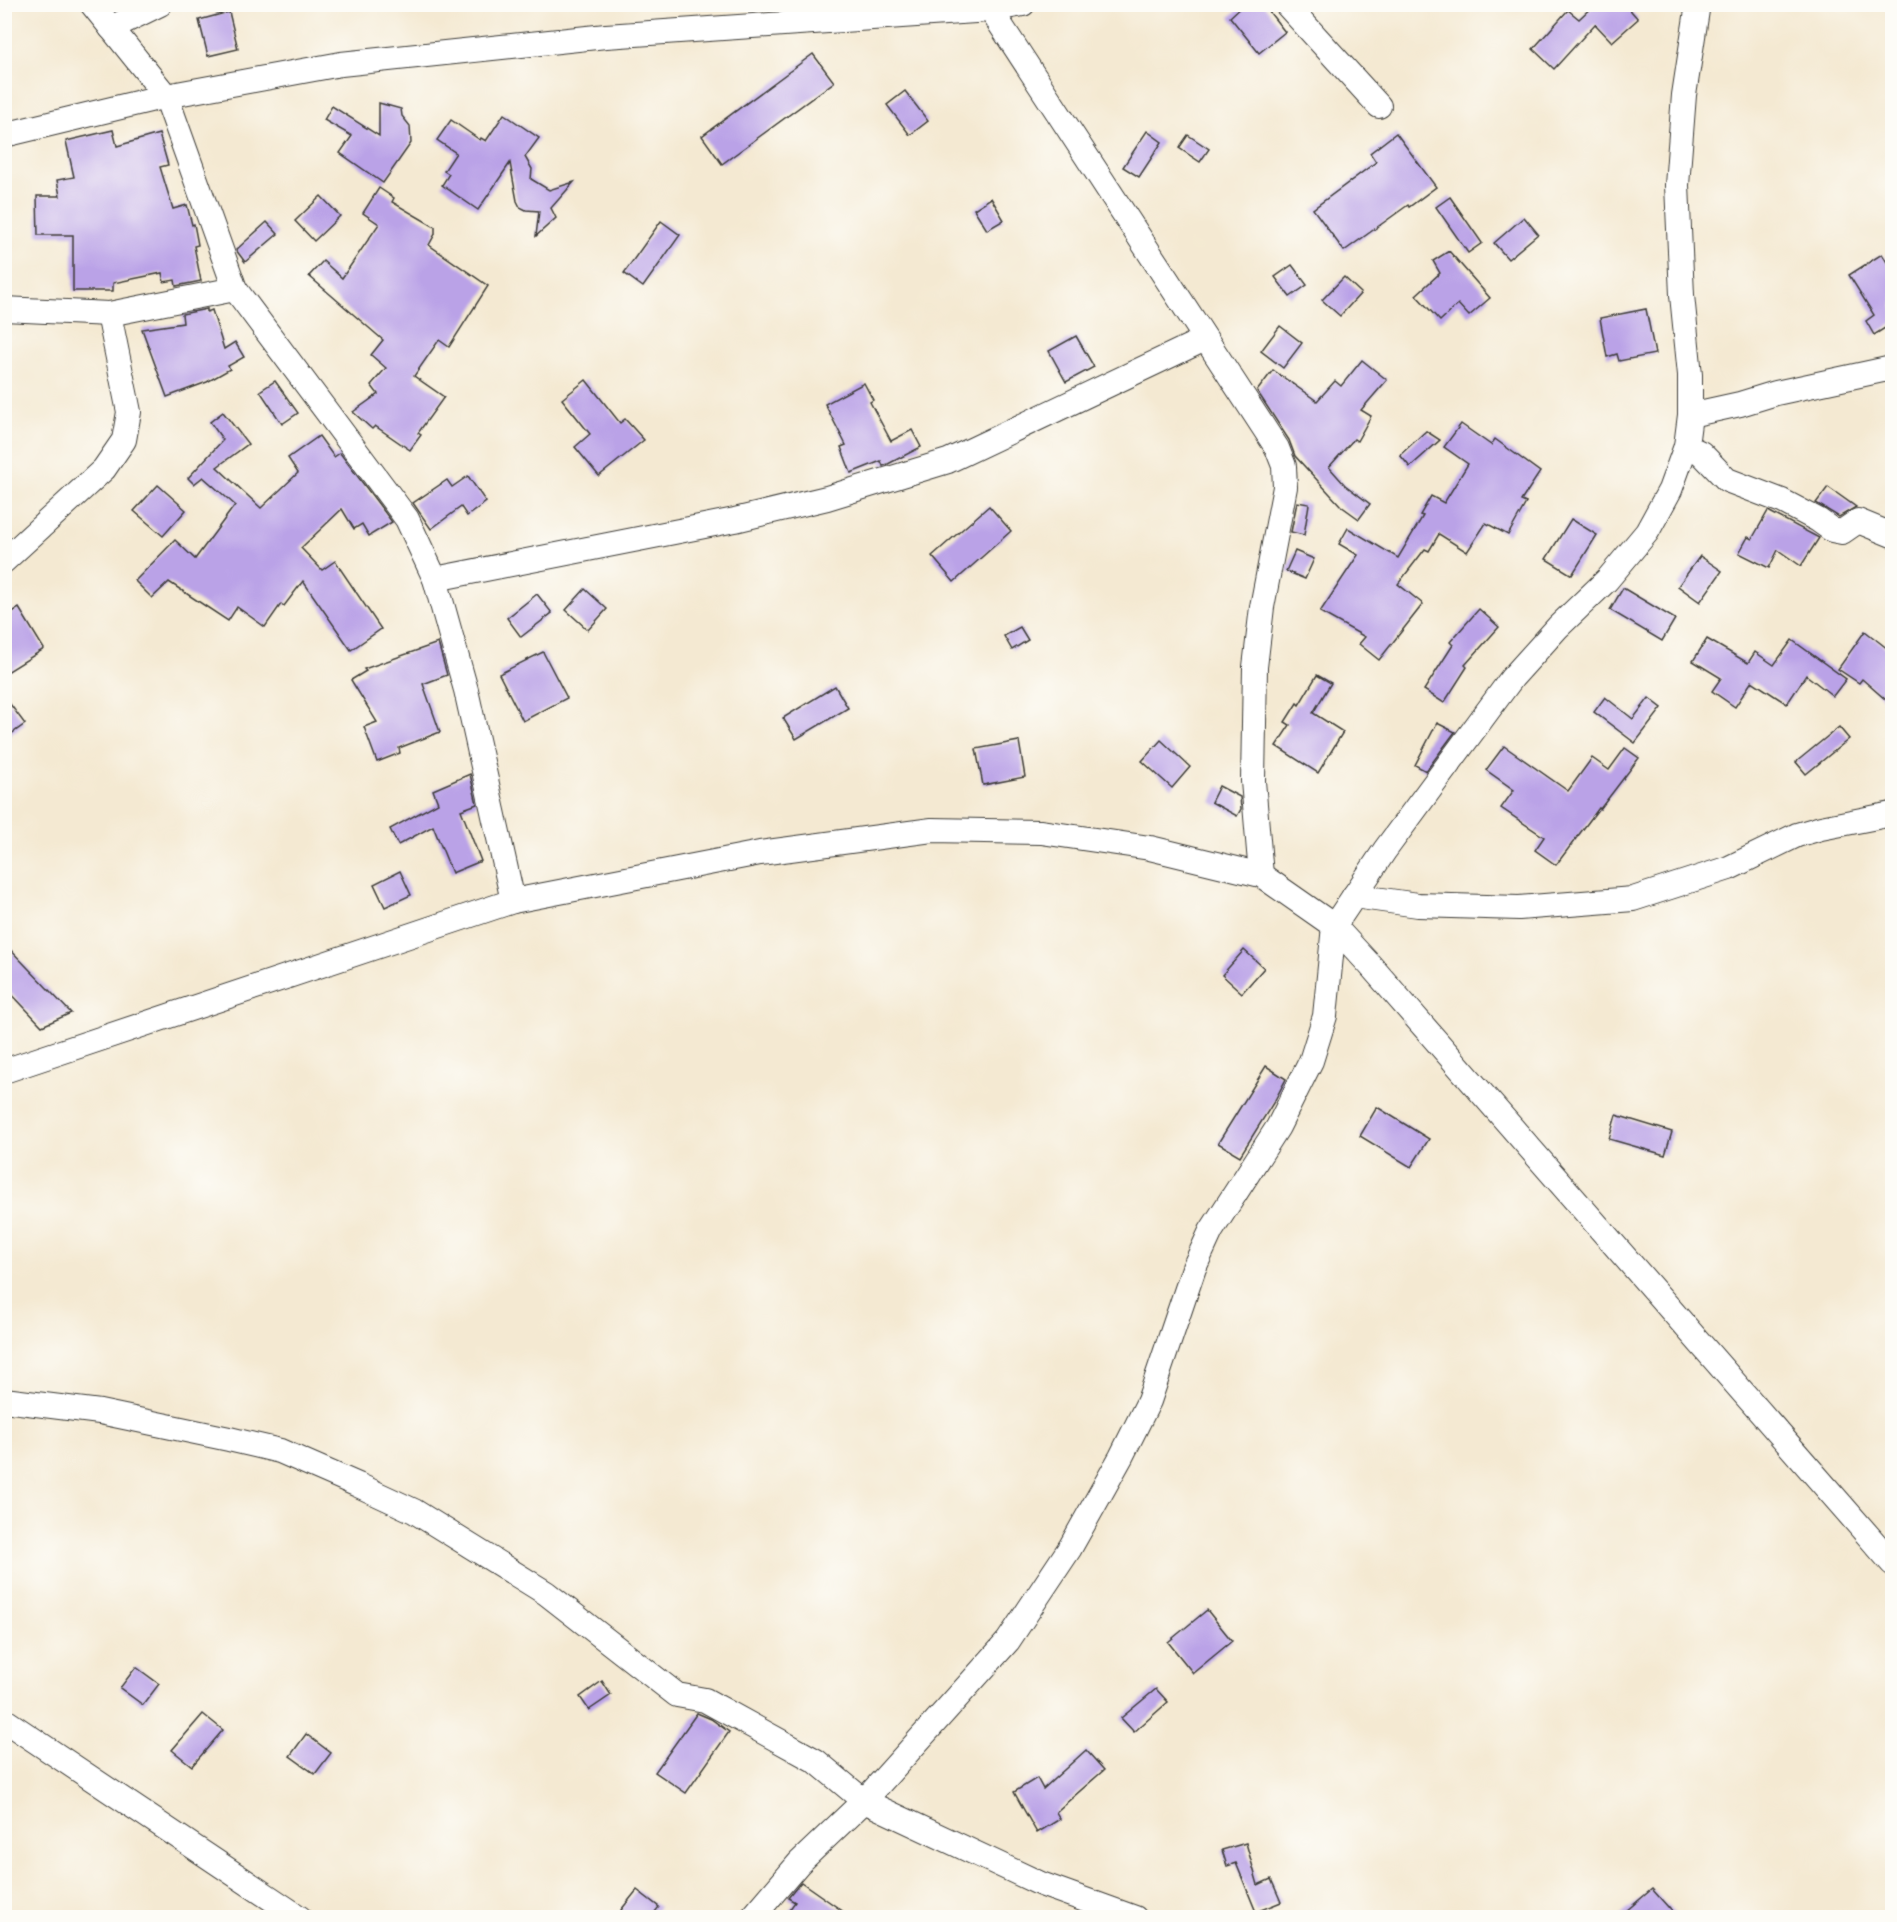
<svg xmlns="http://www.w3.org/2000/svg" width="1897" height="1922" font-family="'Architects Daughter',sans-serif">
<rect width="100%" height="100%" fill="#fdfcf7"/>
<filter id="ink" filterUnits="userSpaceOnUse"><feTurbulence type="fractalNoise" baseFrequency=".0167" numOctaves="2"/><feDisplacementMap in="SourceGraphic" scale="12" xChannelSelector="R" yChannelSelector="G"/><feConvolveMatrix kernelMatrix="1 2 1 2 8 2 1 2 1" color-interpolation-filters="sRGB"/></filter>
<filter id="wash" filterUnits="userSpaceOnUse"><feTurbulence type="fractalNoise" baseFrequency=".008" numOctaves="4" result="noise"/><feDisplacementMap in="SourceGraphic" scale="24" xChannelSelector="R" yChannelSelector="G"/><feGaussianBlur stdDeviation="1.35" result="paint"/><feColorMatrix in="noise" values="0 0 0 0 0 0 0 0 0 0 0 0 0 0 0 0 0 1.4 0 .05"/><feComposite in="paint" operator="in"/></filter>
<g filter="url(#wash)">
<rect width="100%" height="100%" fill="#f4e9d2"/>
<g id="blocks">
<g fill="#baa2e7">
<polygon points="1244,4 1263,4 1285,32 1259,53 1230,17"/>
<polygon points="1595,4 1625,4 1638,19 1612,42 1595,24 1554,69 1533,49 1568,10 1579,19"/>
<polygon points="229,12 238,49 208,56 199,20"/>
<polygon points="813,54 834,82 722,164 702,136"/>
<polygon points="905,91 928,121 910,135 887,105"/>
<polygon points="379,103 401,109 402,116 410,126 411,143 383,183 340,153 352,136 324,120 332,106 379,136"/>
<polygon points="504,114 539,138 525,157 532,169 531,179 549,190 574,182 551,208 556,218 536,236 539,211 526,210 520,207 517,201 510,163 478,210 442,185 449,174 444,171 456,153 437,140 451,120 480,140 481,138 486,141"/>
<polygon points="113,130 117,146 159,134 168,165 160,167 173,209 187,205 192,225 194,224 198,245 194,246 201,281 176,286 175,280 164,282 162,273 113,283 113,291 73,291 73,235 38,235 37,196 60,196 57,180 74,177 66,141"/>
<polygon points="1147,131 1162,142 1139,177 1123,167"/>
<polygon points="1396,133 1436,187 1409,207 1408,205 1344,251 1313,209 1376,162 1370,153"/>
<polygon points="1188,135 1209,149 1200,162 1179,148"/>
<polygon points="379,188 394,198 392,202 435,227 435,234 429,245 488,286 449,347 439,340 414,376 444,397 418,433 421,435 410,450 375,426 372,429 353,412 378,394 371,385 386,368 371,355 383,340 309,276 323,261 342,278 379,224 363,213"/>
<polygon points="321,196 340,216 314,241 295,221"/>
<polygon points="1450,197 1482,243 1468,253 1436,207"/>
<polygon points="991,198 1004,220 987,230 974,209"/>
<polygon points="1524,217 1538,234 1508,259 1494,243"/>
<polygon points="661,221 680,235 643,287 624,273"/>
<polygon points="267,222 278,234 245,262 236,250"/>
<polygon points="1449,251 1490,298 1469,316 1458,304 1440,321 1416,295 1440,273 1433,261"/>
<polygon points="1882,254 1893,272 1893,323 1874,335 1866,321 1874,315 1849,275"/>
<polygon points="1292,265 1307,285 1290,297 1275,277"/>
<polygon points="1344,277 1361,293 1340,316 1322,300"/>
<polygon points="207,309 207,312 212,310 224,349 235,342 244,357 228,366 230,369 207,382 167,397 142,329 183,323 182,314"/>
<polygon points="1646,309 1655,354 1619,361 1617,354 1607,357 1600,318"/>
<polygon points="1280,326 1302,343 1283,368 1261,351"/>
<polygon points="1076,336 1094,367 1066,382 1049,351"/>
<polygon points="1362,360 1387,380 1361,410 1371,416 1357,441 1354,439 1329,467 1345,485 1370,504 1359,519 1341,506 1295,456 1289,440 1257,391 1273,370 1317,401 1335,381 1341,386"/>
<polygon points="586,380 620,423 625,419 644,440 599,476 575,447 590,434 562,399"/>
<polygon points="275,381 298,413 282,424 260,391"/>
<polygon points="864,383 873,400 870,402 891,441 912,430 921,447 888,464 883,466 881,461 851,473 841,447 846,445 825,404"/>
<polygon points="223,412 248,444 217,467 261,508 298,473 288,458 319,436 334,457 340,453 392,522 369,536 362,524 354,529 342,509 301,548 322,570 335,561 381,629 351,650 303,581 284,606 281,604 265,627 237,607 228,621 169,582 152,598 135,581 175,540 195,559 235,505 203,477 194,484 188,478 223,440 210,422"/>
<polygon points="1461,424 1491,445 1495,439 1540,472 1521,501 1526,503 1508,535 1486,523 1467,552 1439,534 1429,551 1425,549 1398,584 1423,604 1379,660 1359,644 1365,637 1320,612 1358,555 1339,544 1348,528 1398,558 1423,516 1420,515 1431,496 1444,503 1468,464 1444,447"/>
<polygon points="1426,431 1440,440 1410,467 1400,455"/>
<polygon points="468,476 486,502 467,516 461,507 431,529 413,503 447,480 452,487"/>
<polygon points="158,485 186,510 163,536 134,511"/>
<polygon points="1828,487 1856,507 1839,517 1816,503"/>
<polygon points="1297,502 1309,504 1304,535 1291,532"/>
<polygon points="989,506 1011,531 954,582 932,556"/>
<polygon points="1768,511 1819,538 1801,566 1778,550 1769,568 1739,553 1748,537 1752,539"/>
<polygon points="1571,519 1597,535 1572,575 1546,559"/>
<polygon points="1295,551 1314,559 1305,579 1286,571"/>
<polygon points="1700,556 1722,571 1700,602 1678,586"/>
<polygon points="1623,588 1675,619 1662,641 1610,610"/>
<polygon points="585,589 607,609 588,630 566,610"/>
<polygon points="537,594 552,613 521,637 507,618"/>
<polygon points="19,608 44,649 4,674 4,617"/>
<polygon points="1479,609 1499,627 1465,665 1467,667 1444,703 1424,690 1453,645 1450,642"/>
<polygon points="1020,627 1028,640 1012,650 1004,636"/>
<polygon points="1865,631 1893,653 1893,706 1862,679 1859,683 1838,669"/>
<polygon points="1707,639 1748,663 1755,652 1774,665 1792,640 1846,679 1833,696 1806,675 1787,704 1752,681 1735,707 1712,691 1721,678 1693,661"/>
<polygon points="438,643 447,675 423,684 440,732 399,748 400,753 377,762 364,727 377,722 351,680 366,671 364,669"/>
<polygon points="543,652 567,698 523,721 499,674"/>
<polygon points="1317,675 1331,683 1313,713 1343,732 1318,773 1276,746 1290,725 1285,722 1297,703 1299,705"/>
<polygon points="835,686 848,708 796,739 783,718"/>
<polygon points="4,696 25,724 4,739"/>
<polygon points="1605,697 1633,719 1649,698 1662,708 1635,743 1594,712"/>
<polygon points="1437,723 1455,732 1426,771 1415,765"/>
<polygon points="1839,727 1849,739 1806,774 1796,762"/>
<polygon points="1161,740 1190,767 1172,788 1142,761"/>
<polygon points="1019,741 1025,777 983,785 976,749"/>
<polygon points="1504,746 1568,791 1592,758 1609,770 1625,748 1639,758 1600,809 1599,808 1556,865 1535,850 1544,837 1501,808 1514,790 1486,770"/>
<polygon points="470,774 477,804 461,810 481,861 452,873 433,826 398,845 390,829 438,803 433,790"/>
<polygon points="1219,786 1240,797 1241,809 1237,816 1211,802"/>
<polygon points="400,871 411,895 385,907 374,884"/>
<polygon points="4,943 71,1013 42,1026 4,986"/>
<polygon points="1244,950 1264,968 1242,993 1222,975"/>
<polygon points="1266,1066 1286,1079 1275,1100 1240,1156 1218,1143"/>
<polygon points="1377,1107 1429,1139 1411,1167 1360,1136"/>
<polygon points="1616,1115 1672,1132 1665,1155 1609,1139"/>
<polygon points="1207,1610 1232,1641 1193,1673 1168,1642"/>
<polygon points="136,1667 159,1684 143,1705 120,1688"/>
<polygon points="602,1681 611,1695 589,1710 580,1697"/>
<polygon points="1156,1689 1168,1702 1134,1732 1121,1718"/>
<polygon points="697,1713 711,1719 729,1732 686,1793 655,1772"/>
<polygon points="203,1714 223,1730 192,1766 172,1750"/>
<polygon points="306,1734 331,1753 315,1774 290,1756"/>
<polygon points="1086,1750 1104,1770 1056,1812 1060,1819 1037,1833 1014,1792 1037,1778 1043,1789"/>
<polygon points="1246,1843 1258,1885 1271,1879 1281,1902 1256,1912 1236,1863 1227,1866 1222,1850"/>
<polygon points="801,1882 851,1917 784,1917 795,1902 788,1898"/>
<polygon points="1652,1889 1677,1917 1619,1917"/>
<polygon points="637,1890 659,1907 651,1917 629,1917 621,1910"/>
</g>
</g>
</g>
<g filter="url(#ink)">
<use href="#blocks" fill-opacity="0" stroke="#3c3b37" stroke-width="1.5"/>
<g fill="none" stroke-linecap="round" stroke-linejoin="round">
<defs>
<g id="minor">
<polyline points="92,4 166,96 235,289 407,519 435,579 466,690 513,901"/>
<polyline points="987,4 1277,448 1284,466 1285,487 1262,607 1255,667 1253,781 1261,875"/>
<polyline points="1286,4 1379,106"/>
<polyline points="111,28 160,4"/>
<polyline points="4,135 166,96 341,64 606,36 990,10 1023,4"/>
<polyline points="4,309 109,314 235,289"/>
<polyline points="1690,415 1740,404 1776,393 1892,368"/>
<polyline points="1686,446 1701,453 1727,480 1782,501 1818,520 1832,530 1842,532 1858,521 1892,535"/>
<polyline points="4,561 104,469 124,440 129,412 109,314"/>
<polyline points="435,579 735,520 827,498 948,461 1205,339"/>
<polyline points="1354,896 1418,905 1519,908 1633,899 1729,868 1797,835 1821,828 1892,814"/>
<polyline points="4,1071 513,901 760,853 932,830 1041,832 1150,848 1261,875 1334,926 1370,965 1892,1563"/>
<polyline points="4,1400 100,1412 229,1439 280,1451 358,1485 414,1511 546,1593 677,1695 705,1700 816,1761 864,1801 1041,1884 1135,1918"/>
<polyline points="4,1720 300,1918"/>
<polyline points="752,1918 799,1863 864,1801 1008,1641 1070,1548 1121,1457 1149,1401 1194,1268 1211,1231 1278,1127 1311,1061 1325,1016 1334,926 1385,850 1512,678 1558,627 1607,580 1647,532 1670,490 1686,446 1690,415 1690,375 1682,295 1677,185 1684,95 1698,4"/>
</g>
</defs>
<use href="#minor" stroke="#3c3b37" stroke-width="26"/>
<use href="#minor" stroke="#fff" stroke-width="24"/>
</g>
</g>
<rect width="1897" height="1922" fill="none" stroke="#fdfcf7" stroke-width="24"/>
</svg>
